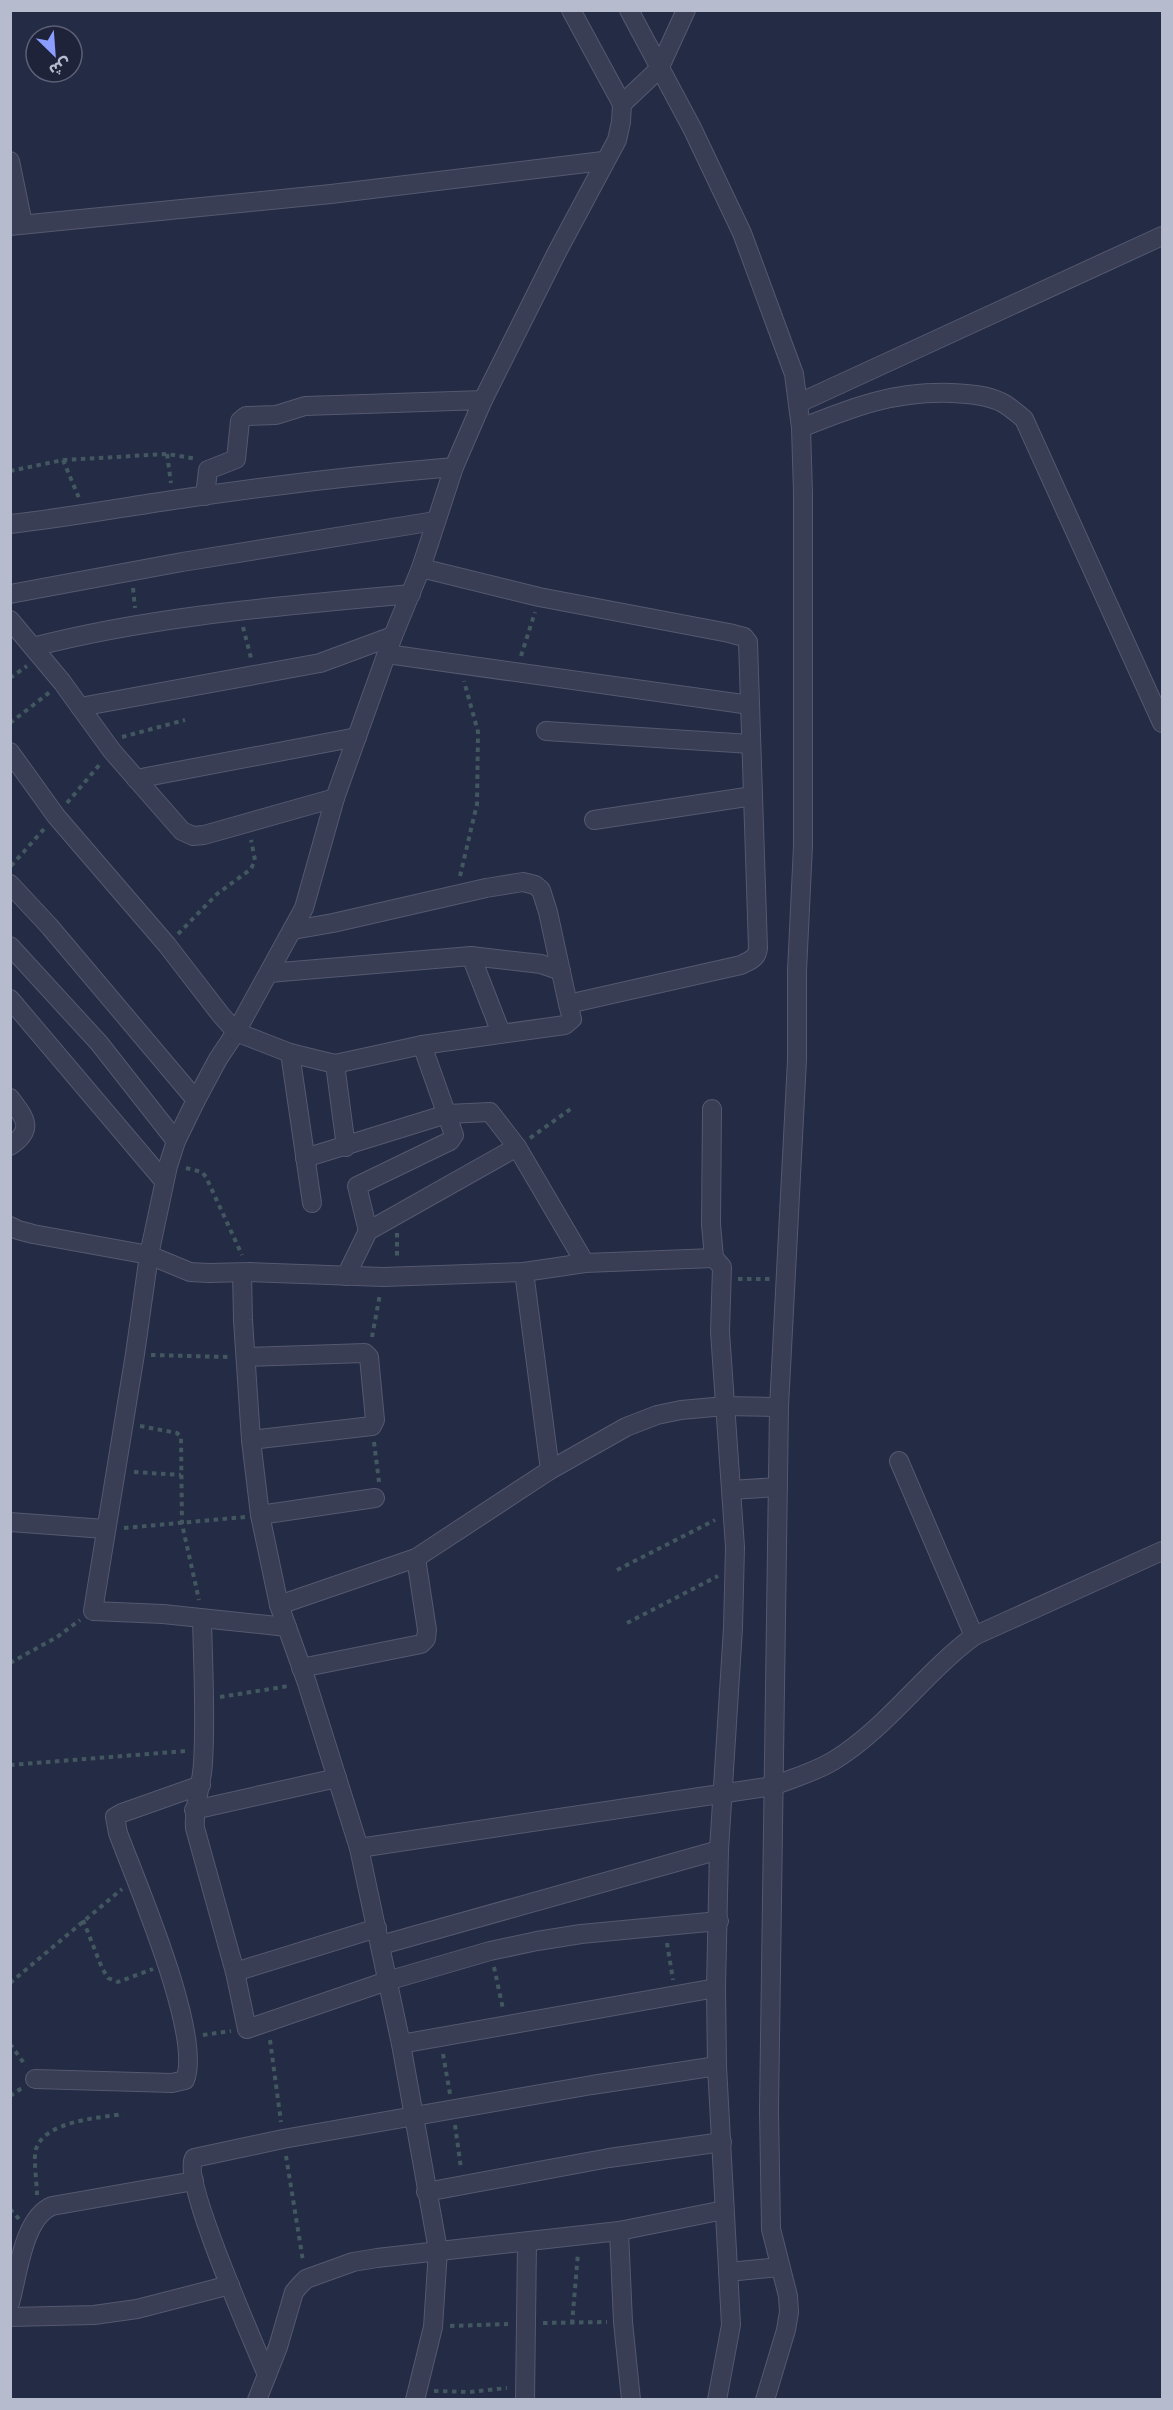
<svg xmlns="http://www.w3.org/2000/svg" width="1173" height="2410" font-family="Commissioner,'Noto Sans Arabic',sans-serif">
<rect width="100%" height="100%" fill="#242b45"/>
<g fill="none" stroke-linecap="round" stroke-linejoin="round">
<defs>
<g id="street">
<polyline points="571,10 622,104"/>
<polyline points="629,10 692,128 742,233 794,374 801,428 803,493 803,846 797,971 797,1060 779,1407 769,2110 771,2229 788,2296 789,2312 786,2330 765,2400"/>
<polyline points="10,161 23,224"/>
<polyline points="10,226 331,194 603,161"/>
<polyline points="483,400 556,254 617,140 621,122 622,104 659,69 686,10"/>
<polyline points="799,403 1162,236"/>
<path d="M801,428C853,407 894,391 952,393C969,394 986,395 1001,402C1009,406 1017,413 1024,419L1162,723"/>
<polyline points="205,496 208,470 236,459 240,421 246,416 276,415 305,406 483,400 454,467 421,568 393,636 335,798 304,908 236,1032 218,1059 196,1100 176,1141 168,1166 149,1255 135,1354 93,1611 163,1614 287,1627"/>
<path d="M10,524C65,518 119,508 173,500C266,486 360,475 454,467"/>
<polyline points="10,594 182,562 435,521"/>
<polyline points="10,620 62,682 112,751 182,831 193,836 204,835 335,798"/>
<path d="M33,647C157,615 284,606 411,594"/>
<polyline points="387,654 750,705"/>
<polyline points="80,707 320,663 393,636"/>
<polyline points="546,731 751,744"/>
<path d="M10,752L56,816L167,945L221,1015L236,1032L290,1053L335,1064L422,1045L565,1025L572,1019L568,1004L741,965C750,960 757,959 758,948L748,642L744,637L729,633L539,597L421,568"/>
<polyline points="136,779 357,737"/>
<polyline points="594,820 753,796"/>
<polyline points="10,884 50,927 196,1100"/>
<polyline points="293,930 333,923 486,888 523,882 535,885 541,890 548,912 568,1004"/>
<polyline points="10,946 99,1043 176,1141"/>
<polyline points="471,956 541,964 561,971"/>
<polyline points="269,973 471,956 501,1033"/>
<polyline points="10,999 164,1181"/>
<polyline points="290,1053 312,1203"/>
<polyline points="335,1064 346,1147"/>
<path d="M10,1098C24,1117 36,1129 10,1146"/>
<polyline points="712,1109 711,1224 714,1258 722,1267 720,1332 735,1547 733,1628 719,1850 716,1988 717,2066 731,2325 717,2400"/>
<polyline points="305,1158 447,1114 490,1112 517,1147 585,1263"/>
<polyline points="10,1226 18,1230 33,1234 149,1255 190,1272 209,1273 250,1272 383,1277 524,1272 585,1263 714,1258"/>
<polyline points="368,1231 357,1186 450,1141 454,1135 422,1045"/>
<polyline points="524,1272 550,1470"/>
<polyline points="242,1273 243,1320 251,1440 260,1515 279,1605 307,1683 359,1848 401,2044 438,2250 433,2327 415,2400"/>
<polyline points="346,1276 368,1231 517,1147"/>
<polyline points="246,1357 365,1353 369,1357 375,1420 372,1426 251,1440"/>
<polyline points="899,1461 974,1636"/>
<polyline points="731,1490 778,1487"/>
<polyline points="260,1515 375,1498"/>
<polyline points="10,1522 105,1529"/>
<polyline points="279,1605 416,1558 550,1470 626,1427 657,1415 681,1410 725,1406 779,1407"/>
<path d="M202,1619C203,1667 206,1715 203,1763C202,1785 193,1805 195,1828L235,1972L247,2029L387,1981L490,1951L537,1941L581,1934L719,1921"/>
<polyline points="301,1668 421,1644 426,1639 427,1630 416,1558"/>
<polyline points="194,1810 337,1778"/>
<path d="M359,1848L773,1786C793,1778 815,1772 833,1761C887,1728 923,1674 974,1636L1162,1551"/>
<polyline points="381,1945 719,1850"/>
<polyline points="235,1972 377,1928"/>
<polyline points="401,2044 716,1988"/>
<path d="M35,2079L172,2083L185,2080C203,2035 136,1882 118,1833L115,1817L122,1813L201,1785"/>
<polyline points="426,2192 609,2158 722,2142"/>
<polyline points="619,2231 623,2322 631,2400"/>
<polyline points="728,2272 780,2267"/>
<path d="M10,2303C18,2275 23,2218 52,2206L194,2181"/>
<polyline points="10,2317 94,2315 137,2309 230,2285"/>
<path d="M267,2375C254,2343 181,2180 194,2158L283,2139L592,2085L717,2066"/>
<polyline points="257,2400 278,2347 294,2292 300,2285 306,2279 353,2262 377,2258 619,2231 724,2210"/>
<polyline points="525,2400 527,2243"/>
</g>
</defs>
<use href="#street" stroke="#55596f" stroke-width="20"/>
<g stroke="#425760" stroke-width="4" stroke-dasharray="4.5 4.5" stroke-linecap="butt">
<polyline points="167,454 171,483"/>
<polyline points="63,460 79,498"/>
<polyline points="10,471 63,460 167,454 197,459"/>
<polyline points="133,588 135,608"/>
<polyline points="243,627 251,658"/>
<polyline points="521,656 535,612"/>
<polyline points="10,678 27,666"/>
<polyline points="10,723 50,692"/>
<polyline points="122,737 185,720"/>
<polyline points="67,803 101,763"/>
<polyline points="11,866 44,829"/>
<polyline points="460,876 477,804 478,732 464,681"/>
<polyline points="178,934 217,894 251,869 255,860 251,840"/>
<polyline points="530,1138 572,1108"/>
<polyline points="186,1168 202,1172 206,1177 242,1255"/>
<polyline points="397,1233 397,1259"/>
<polyline points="738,1279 770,1279"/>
<polyline points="372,1337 380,1294"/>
<polyline points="151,1355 228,1357"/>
<polyline points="140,1426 177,1433 181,1437 182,1524 199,1600"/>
<polyline points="374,1442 379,1482"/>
<polyline points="134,1472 181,1475"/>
<polyline points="124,1528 245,1517"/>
<polyline points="617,1570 715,1520"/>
<polyline points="627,1623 718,1576"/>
<polyline points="10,1663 57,1637 80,1620"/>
<polyline points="220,1697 289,1686"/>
<polyline points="10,1765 186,1751"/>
<polyline points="83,1920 102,1968 108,1978 118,1982 153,1969"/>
<polyline points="667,1943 673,1980"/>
<polyline points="494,1967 503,2009"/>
<polyline points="10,1983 122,1889"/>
<polyline points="203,2035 231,2031"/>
<polyline points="270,2040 281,2122"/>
<polyline points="10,2044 26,2066"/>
<polyline points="443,2054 450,2094"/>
<polyline points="10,2096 22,2088"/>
<polyline points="455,2125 461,2168"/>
<polyline points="286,2156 303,2261"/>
<path d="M37,2195C37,2184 33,2158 36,2149C45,2121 98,2118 123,2114"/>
<polyline points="10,2209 19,2219"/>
<polyline points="543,2323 607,2322"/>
<polyline points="572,2324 578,2253"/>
<polyline points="450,2326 508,2324"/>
<polyline points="434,2391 470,2392 507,2388"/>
</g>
<use href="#street" stroke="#393e55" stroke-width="18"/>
</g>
<rect width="1173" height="2410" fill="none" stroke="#b7bbce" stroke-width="24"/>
<g transform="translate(54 54) rotate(155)"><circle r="28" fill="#1e233a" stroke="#5b6075" stroke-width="1.5"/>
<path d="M0-4.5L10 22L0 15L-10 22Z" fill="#8b9dff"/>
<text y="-9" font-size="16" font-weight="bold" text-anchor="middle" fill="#b7bbce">ش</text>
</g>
</svg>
